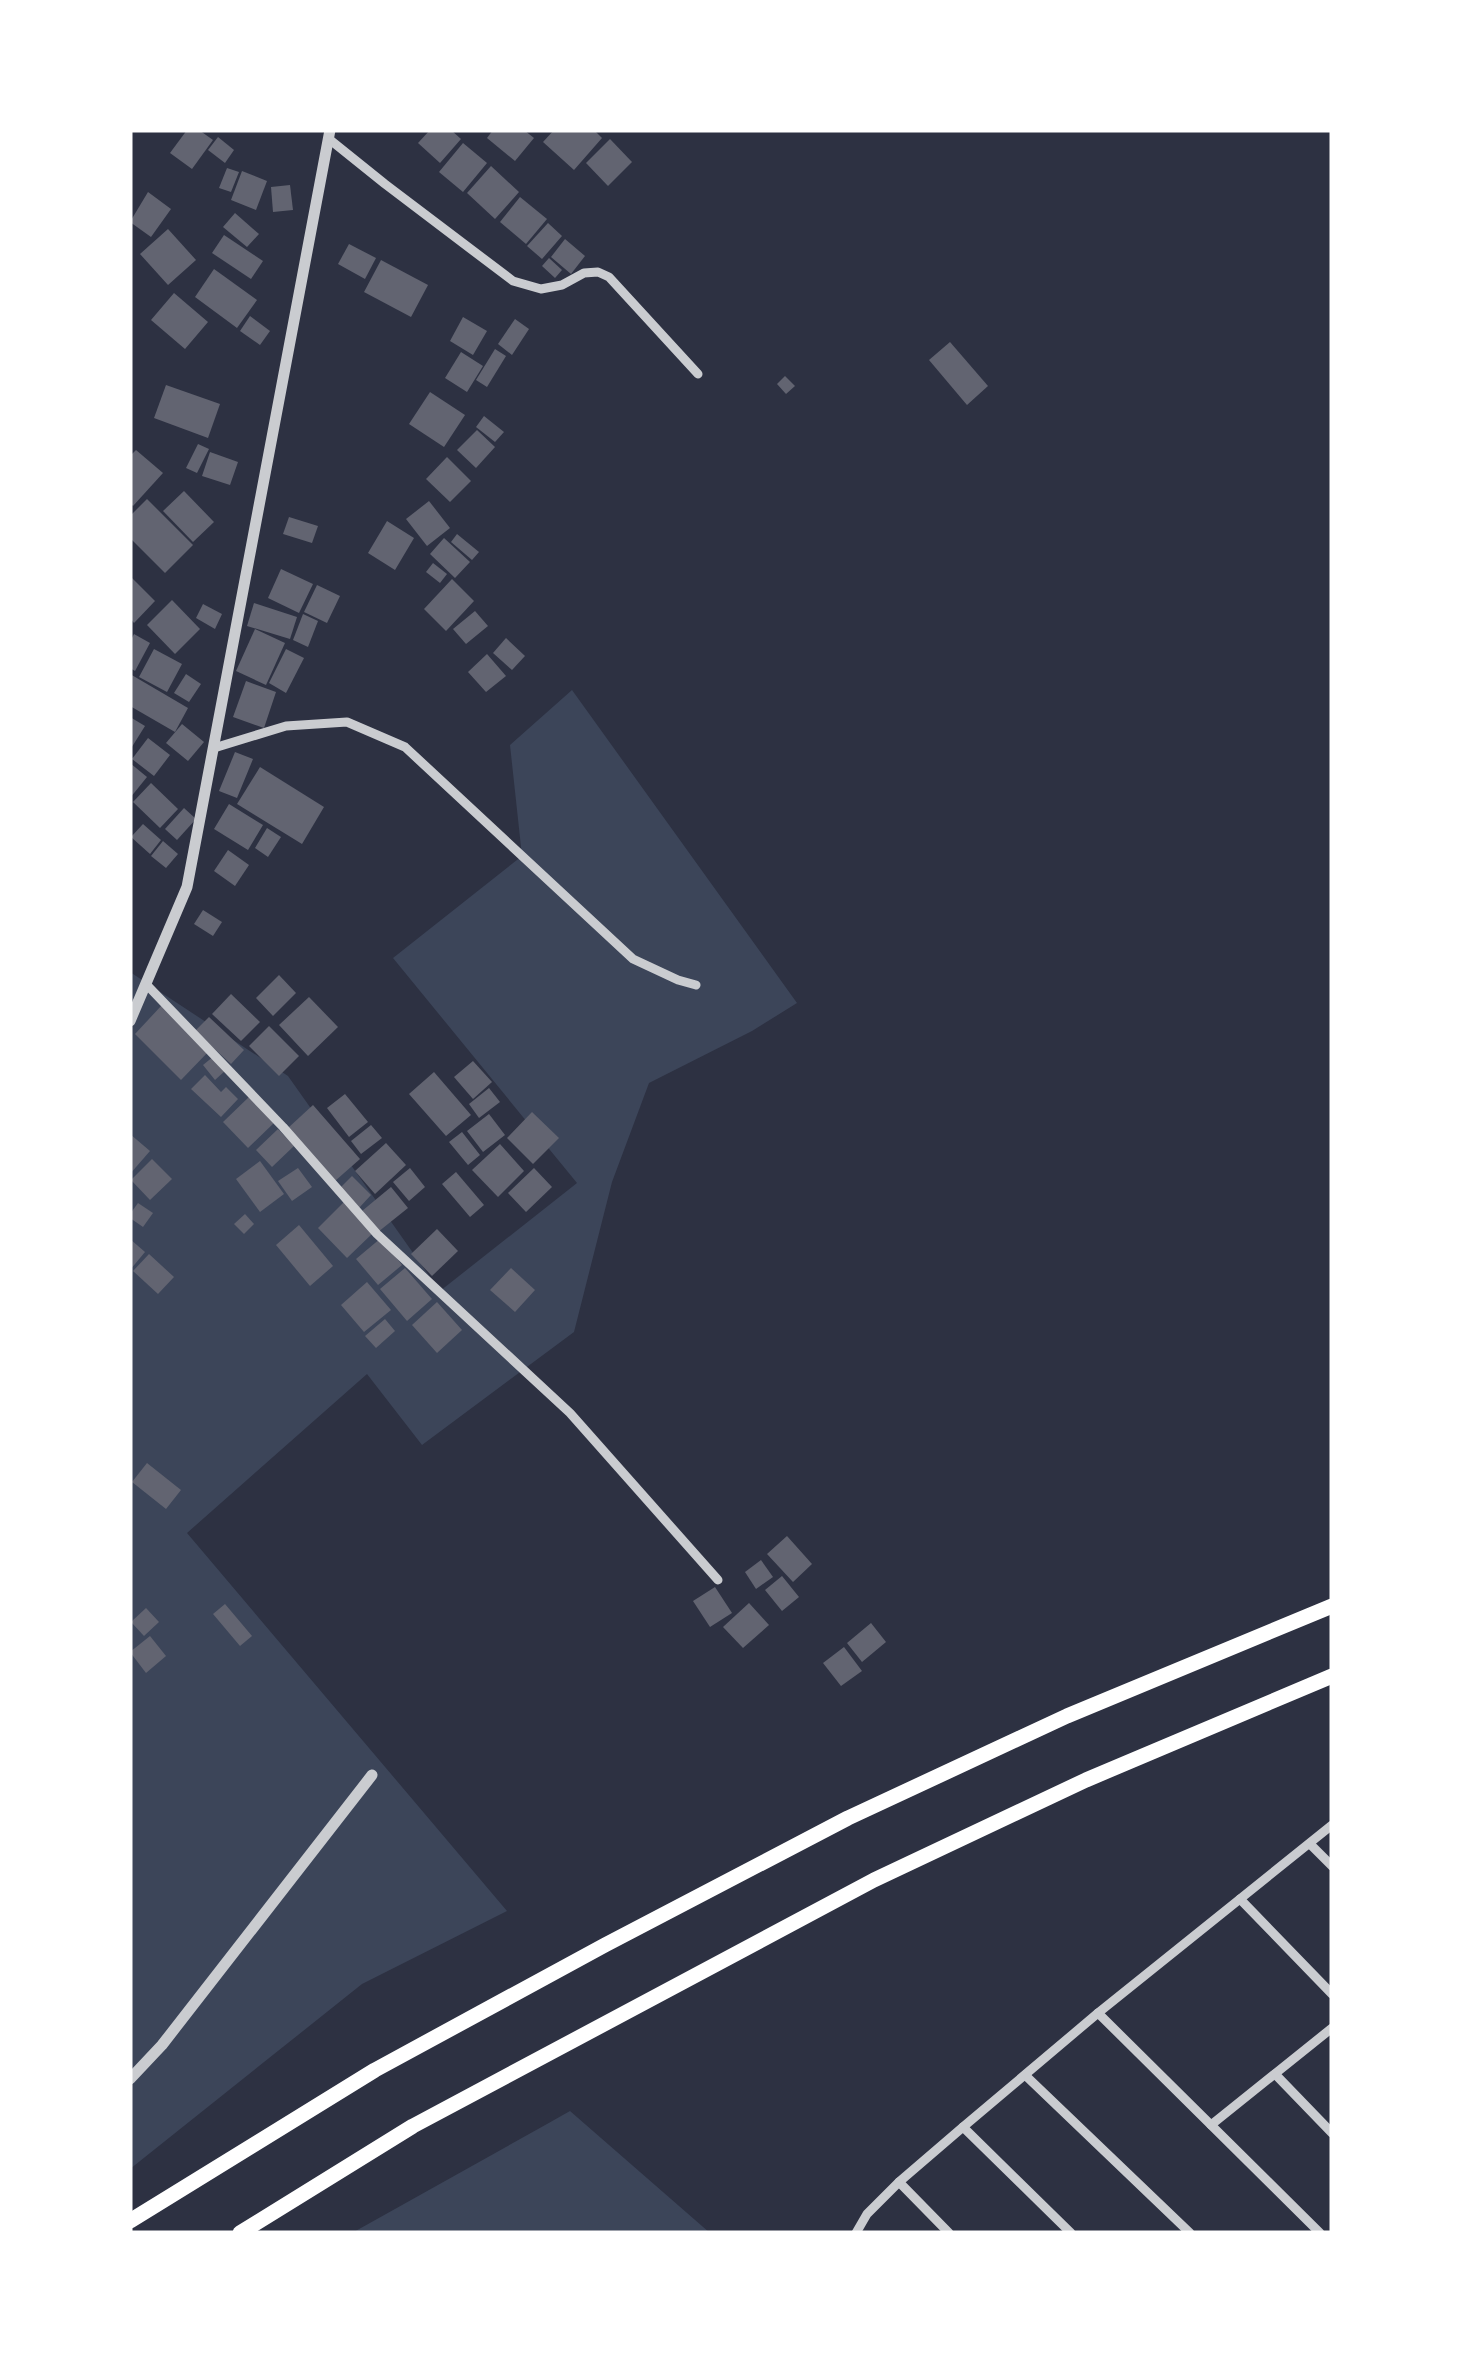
<svg xmlns="http://www.w3.org/2000/svg" width="1462" height="2363" font-family="'Public Sans',sans-serif">
<rect width="100%" height="100%" fill="#2d3142"/>
<g fill="#3c4559">
<polygon points="572,690 797,1003 752,1031 649,1083 612,1182 574,1332 422,1445 367,1374 187,1533 507,1911 362,1984 130,2169 130,972 288,1076 440,1291 577,1183 393,958 522,856 510,745"/>
<polygon points="570,2111 710,2233 352,2233 547,2124"/>
</g>
<g fill="#626471">
<polygon points="187,130 199,130 213,140 192,169 170,153"/>
<polygon points="430,130 451,130 461,139 440,163 418,143"/>
<polygon points="493,130 524,130 534,138 515,161 487,138"/>
<polygon points="554,130 594,130 602,138 574,170 543,142"/>
<polygon points="218,137 234,150 225,163 208,150"/>
<polygon points="610,139 632,162 608,186 586,163"/>
<polygon points="463,143 487,163 463,192 439,172"/>
<polygon points="491,166 519,192 495,219 467,193"/>
<polygon points="227,168 239,172 231,192 219,188"/>
<polygon points="242,171 267,181 256,210 231,200"/>
<polygon points="290,185 293,210 273,212 271,187"/>
<polygon points="148,192 171,209 151,237 130,222"/>
<polygon points="520,197 547,219 526,244 500,222"/>
<polygon points="235,213 259,234 247,247 223,227"/>
<polygon points="548,223 562,236 542,259 527,246"/>
<polygon points="168,229 196,260 168,285 140,254"/>
<polygon points="224,235 263,261 251,279 212,253"/>
<polygon points="565,239 585,256 571,274 551,257"/>
<polygon points="349,244 376,258 365,279 338,264"/>
<polygon points="549,258 562,270 555,278 542,266"/>
<polygon points="381,260 428,285 411,317 364,292"/>
<polygon points="214,269 257,300 237,328 195,297"/>
<polygon points="174,293 208,322 185,349 151,320"/>
<polygon points="250,316 270,331 260,345 240,331"/>
<polygon points="463,317 487,331 473,355 450,341"/>
<polygon points="515,319 529,329 512,355 498,344"/>
<polygon points="950,342 988,386 967,405 929,360"/>
<polygon points="495,349 506,356 487,387 476,380"/>
<polygon points="461,352 483,366 467,392 445,378"/>
<polygon points="785,376 795,386 786,394 777,384"/>
<polygon points="166,385 220,404 208,438 154,418"/>
<polygon points="430,392 465,415 444,447 409,424"/>
<polygon points="484,416 504,432 495,442 476,427"/>
<polygon points="477,430 495,447 476,468 457,450"/>
<polygon points="198,444 209,449 197,473 186,468"/>
<polygon points="136,450 163,473 133,506 130,503 130,456"/>
<polygon points="210,452 238,462 230,485 202,476"/>
<polygon points="447,457 471,481 450,502 426,479"/>
<polygon points="184,491 214,522 193,542 163,511"/>
<polygon points="147,499 193,545 165,573 130,538 130,516"/>
<polygon points="429,501 450,528 427,546 406,519"/>
<polygon points="289,517 318,526 312,543 283,534"/>
<polygon points="387,521 414,538 395,570 368,553"/>
<polygon points="457,534 479,552 472,560 451,542"/>
<polygon points="444,538 470,562 455,578 430,554"/>
<polygon points="433,563 447,574 440,583 426,572"/>
<polygon points="281,569 313,584 299,613 268,598"/>
<polygon points="130,576 155,601 134,623 130,618"/>
<polygon points="452,579 474,601 446,631 424,609"/>
<polygon points="317,585 340,596 327,623 304,612"/>
<polygon points="172,600 200,629 175,654 147,625"/>
<polygon points="254,603 297,617 290,639 247,626"/>
<polygon points="203,604 222,614 215,629 196,618"/>
<polygon points="475,611 488,626 466,644 453,629"/>
<polygon points="303,614 318,621 308,647 293,640"/>
<polygon points="255,629 285,643 266,685 236,671"/>
<polygon points="134,634 150,643 135,671 130,668 130,642"/>
<polygon points="506,638 525,656 512,670 493,653"/>
<polygon points="154,649 182,664 167,692 139,677"/>
<polygon points="286,649 304,658 286,693 269,683"/>
<polygon points="487,654 506,676 486,692 468,672"/>
<polygon points="130,674 188,708 175,732 130,706"/>
<polygon points="186,674 201,684 189,702 174,693"/>
<polygon points="246,681 276,692 264,728 233,717"/>
<polygon points="130,717 145,726 130,750"/>
<polygon points="182,724 204,742 188,761 166,743"/>
<polygon points="148,738 170,755 154,776 132,759"/>
<polygon points="235,752 253,759 237,798 219,791"/>
<polygon points="130,763 147,777 130,798"/>
<polygon points="260,767 324,807 302,844 237,804"/>
<polygon points="151,783 178,809 160,828 133,802"/>
<polygon points="229,804 263,825 248,850 214,829"/>
<polygon points="184,808 196,819 177,840 165,829"/>
<polygon points="143,824 161,840 150,854 131,837"/>
<polygon points="267,828 281,837 268,857 255,848"/>
<polygon points="163,841 178,854 166,868 151,856"/>
<polygon points="228,850 249,865 235,886 214,871"/>
<polygon points="203,910 222,922 213,936 194,924"/>
<polygon points="279,975 296,993 273,1016 256,998"/>
<polygon points="231,994 260,1022 241,1041 212,1014"/>
<polygon points="309,997 338,1027 308,1056 279,1025"/>
<polygon points="162,1005 209,1051 181,1080 135,1034"/>
<polygon points="209,1017 244,1050 231,1064 195,1031"/>
<polygon points="269,1026 299,1056 279,1076 249,1046"/>
<polygon points="214,1056 226,1070 215,1080 203,1065"/>
<polygon points="473,1061 492,1082 473,1099 454,1077"/>
<polygon points="434,1072 471,1115 446,1136 409,1094"/>
<polygon points="205,1075 221,1092 226,1087 238,1099 221,1117 191,1089"/>
<polygon points="489,1088 500,1102 479,1118 469,1104"/>
<polygon points="345,1094 368,1122 349,1137 327,1108"/>
<polygon points="251,1095 276,1121 248,1148 223,1122"/>
<polygon points="313,1105 360,1159 335,1181 288,1128"/>
<polygon points="532,1112 559,1138 533,1164 507,1138"/>
<polygon points="489,1114 505,1135 483,1152 467,1131"/>
<polygon points="371,1125 382,1138 361,1154 351,1141"/>
<polygon points="278,1129 294,1146 272,1167 256,1150"/>
<polygon points="462,1132 480,1155 468,1165 449,1142"/>
<polygon points="130,1134 150,1151 130,1174"/>
<polygon points="386,1143 406,1165 375,1194 355,1171"/>
<polygon points="500,1144 524,1171 498,1197 472,1170"/>
<polygon points="152,1159 172,1179 150,1200 131,1180"/>
<polygon points="260,1161 284,1194 260,1212 236,1179"/>
<polygon points="298,1168 312,1187 292,1201 278,1181"/>
<polygon points="410,1168 425,1187 409,1201 393,1182"/>
<polygon points="534,1168 552,1187 526,1212 508,1193"/>
<polygon points="456,1172 484,1205 470,1217 442,1184"/>
<polygon points="352,1176 371,1195 359,1208 340,1188"/>
<polygon points="391,1187 408,1208 378,1232 362,1211"/>
<polygon points="345,1201 374,1232 347,1258 318,1228"/>
<polygon points="138,1203 153,1213 143,1227 130,1218 130,1214"/>
<polygon points="245,1214 254,1224 244,1234 234,1224"/>
<polygon points="299,1225 333,1266 310,1286 276,1245"/>
<polygon points="437,1229 458,1251 432,1276 411,1254"/>
<polygon points="381,1238 402,1265 378,1285 356,1259"/>
<polygon points="130,1239 145,1252 130,1270"/>
<polygon points="149,1254 174,1277 158,1294 133,1271"/>
<polygon points="405,1268 432,1299 407,1321 380,1289"/>
<polygon points="511,1268 535,1290 515,1312 490,1290"/>
<polygon points="367,1282 391,1310 364,1332 341,1305"/>
<polygon points="437,1302 462,1330 437,1353 412,1325"/>
<polygon points="385,1319 395,1331 376,1348 365,1336"/>
<polygon points="147,1463 181,1490 166,1509 132,1482"/>
<polygon points="787,1536 812,1564 793,1582 767,1554"/>
<polygon points="761,1560 773,1577 756,1589 745,1572"/>
<polygon points="782,1576 799,1597 782,1611 765,1590"/>
<polygon points="715,1587 732,1613 710,1627 693,1601"/>
<polygon points="749,1603 769,1625 743,1648 723,1627"/>
<polygon points="225,1604 252,1636 240,1646 213,1614"/>
<polygon points="146,1608 159,1622 144,1636 131,1622"/>
<polygon points="871,1623 886,1642 862,1662 847,1643"/>
<polygon points="150,1636 166,1656 146,1673 130,1652"/>
<polygon points="844,1647 862,1671 841,1686 823,1663"/>
</g>
<g fill="none" stroke-linecap="round" stroke-linejoin="round">
<g stroke="#caccd0" stroke-width="9">
<polyline points="329,139 385,184 513,281 541,289 562,285 584,273 598,272 609,277 698,374"/>
<polyline points="214,748 286,726 347,722 405,747 633,959 678,980 696,985"/>
<polyline points="146,984 283,1127 377,1234 570,1413 718,1580"/>
<polyline points="1310,1844 1332,1866"/>
<polyline points="1240,1899 1332,1994"/>
<polyline points="1098,2013 1320,2233"/>
<polyline points="1275,2074 1332,2133"/>
<polyline points="1025,2075 1190,2233"/>
<polyline points="1211,2125 1332,2028"/>
<polyline points="963,2127 1071,2233"/>
<polyline points="899,2182 949,2233"/>
<polyline points="856,2233 867,2214 899,2182 963,2127 1098,2013 1332,1825"/>
</g>
<g stroke="#caccd0" stroke-width="11">
<polyline points="130,1021 187,887 330,130"/>
<polyline points="130,2079 162,2045 372,1775"/>
</g>
<g stroke="#fff" stroke-width="15">
<polyline points="130,2221 375,2070 605,1945 848,1818 1067,1716 1332,1606"/>
<polyline points="240,2233 413,2126 874,1880 1086,1780 1332,1676"/>
</g>
</g>
<rect width="1462" height="2363" fill="none" stroke="#ffffff" stroke-width="265"/>
</svg>
